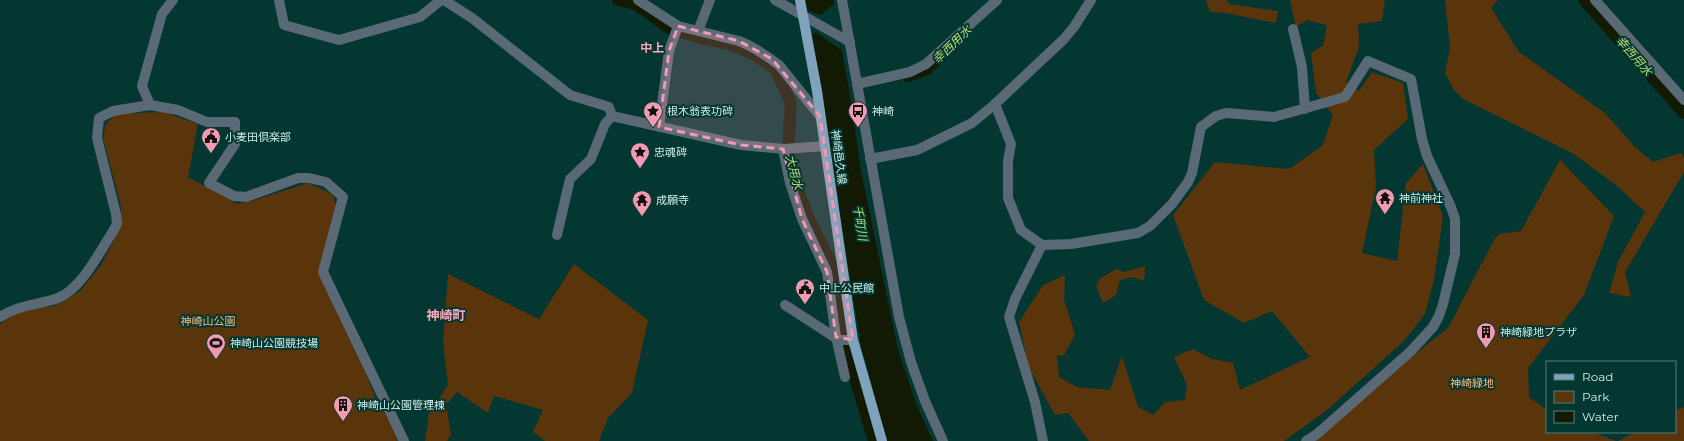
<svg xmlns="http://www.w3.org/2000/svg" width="1684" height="441" font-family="Montserrat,'Noto Sans JP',sans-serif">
<rect width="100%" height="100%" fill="#043731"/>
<g fill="#5a350c">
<polygon points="1206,0 1226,0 1230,4 1278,11 1276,23 1226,13 1210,12"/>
<polygon points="1290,0 1385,0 1382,21 1358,24 1359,47 1346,82 1359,91 1372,72 1403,83 1408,119 1374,150 1376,187 1362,253 1397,261 1406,183 1423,164 1443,216 1434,280 1425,314 1405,340 1326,411 1284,441 1089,441 1068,413 1055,415 1028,366 1019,322 1043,285 1065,275 1064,300 1075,334 1064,355 1057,356 1059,377 1077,387 1110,390 1122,356 1138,407 1153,415 1165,402 1185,400 1187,385 1174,357 1193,349 1212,359 1233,363 1240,390 1310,357 1272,311 1244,323 1204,300 1173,215 1215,162 1289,169 1323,145 1333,115 1316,93 1311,53 1323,45 1327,25 1307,20 1296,27"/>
<polygon points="1445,0 1498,0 1491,8 1519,52 1605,113 1635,147 1653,162 1681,153 1684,158 1684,172 1625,272 1631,297 1609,293 1618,262 1645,212 1616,185 1572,153 1463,99 1454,90 1445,73 1450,47"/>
<polygon points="163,112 198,124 188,177 237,204 255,200 308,183 332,194 336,206 319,272 351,336 375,397 395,431 398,441 0,441 0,324 12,314 57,305 80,291 101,265 120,228 121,206 103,138 106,124 116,114"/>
<polygon points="1560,160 1614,216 1584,295 1528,368 1529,397 1547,410 1547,432 1592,432 1616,441 1304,441 1448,328 1494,240 1499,234 1521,231"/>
<polygon points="574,264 648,320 632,393 608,418 599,441 545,441 533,432 543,410 494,396 488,413 457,392 446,405 451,434 447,441 425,441 429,413 448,385 443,342 448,274 539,319"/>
<polygon points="1145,266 1144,281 1133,277 1120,280 1116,295 1103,303 1096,286 1100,278 1117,269 1124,272"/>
<polygon points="1684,407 1684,441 1618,441 1635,432 1675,432 1675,411"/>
</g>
<polygon fill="#131a03" points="805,0 834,0 839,36 849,89 861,170 898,350 917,406 933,441 887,441 861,346"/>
<polygon fill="#043731" points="835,3 839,36 841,50 816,32 811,36 807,10 821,15"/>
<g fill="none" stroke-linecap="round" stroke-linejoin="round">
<g stroke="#131a03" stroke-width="12">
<polyline points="618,0 636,4 670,29 701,38 730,44 755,55 776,70 791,104 788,150 793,177 808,217 834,269 837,300 844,341 874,441"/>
<polyline points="1584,0 1684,113"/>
<polyline points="908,76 927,69 939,57"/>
</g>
<g stroke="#596976" stroke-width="10">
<polyline points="279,0 284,25 339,40 420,17 441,0"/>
<polyline points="444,0 472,18 570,95 609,107 612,116 741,145 784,149 825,146"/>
<path d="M638,0L678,26L739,41C753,46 767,56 779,65L820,116"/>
<polyline points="775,0 850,42"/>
<polyline points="842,0 899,317 911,362 925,401 943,441"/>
<polyline points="1595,0 1684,100"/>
<polyline points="1293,29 1302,67 1305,109"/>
<polyline points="698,31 710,0"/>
<polyline points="857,84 910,72 926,64 997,0"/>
<polyline points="995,104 1011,144 1008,161 1008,198 1021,230 1042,245 1071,244 1138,233 1150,226 1172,204 1188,182 1192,173 1201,127 1216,116 1226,113 1274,117 1345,97 1368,61 1411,79 1422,139 1427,156 1451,207 1455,219 1455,254 1443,304 1439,316 1433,327 1410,352 1317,434 1306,441"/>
<polyline points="150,105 142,86 162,14 173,0"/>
<polyline points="659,127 669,51 678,26"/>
<polyline points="783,149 790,183 802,219 827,272 836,337 845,377"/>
<polyline points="870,159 917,150 972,123 995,104 1063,40 1074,27 1091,0"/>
<polyline points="557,235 570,179 591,159 605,124 612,116"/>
<polyline points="1042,245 1015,299 1009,317 1035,402 1043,441"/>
<polyline points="785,305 839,340 853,340"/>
<path d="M0,317C17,305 39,305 58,298C81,289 99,253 112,233L117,224L116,214L97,138L99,118L113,111L150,105L178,110L207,122H235V144L209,183L234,196L246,197L298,178H309L326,182L343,197L323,272L404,441"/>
</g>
<polyline stroke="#80a2bd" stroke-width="10" points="800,0 817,91 853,340 882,441"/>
</g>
<path fill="#f29ab0" fill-opacity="0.2" stroke="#f29ab0" stroke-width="3" stroke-dasharray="8 5" stroke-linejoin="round" d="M678,26L739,41L772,59L820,116L853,340L836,337L827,272L802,219L783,149L741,145L659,127L669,51Z"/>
<defs>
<symbol id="sight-pin" viewBox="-11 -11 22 30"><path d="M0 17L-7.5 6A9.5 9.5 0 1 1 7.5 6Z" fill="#f29ab0" stroke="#043731"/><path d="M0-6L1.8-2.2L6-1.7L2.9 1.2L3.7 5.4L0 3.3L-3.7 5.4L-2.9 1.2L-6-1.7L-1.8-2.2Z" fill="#111"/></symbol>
<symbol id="bus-pin" viewBox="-11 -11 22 30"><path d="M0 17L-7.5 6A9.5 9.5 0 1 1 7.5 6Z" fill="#f29ab0" stroke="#043731"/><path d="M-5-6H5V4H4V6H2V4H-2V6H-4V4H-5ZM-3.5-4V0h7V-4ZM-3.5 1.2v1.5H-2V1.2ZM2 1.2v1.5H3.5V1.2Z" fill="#111"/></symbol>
<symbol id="civic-pin" viewBox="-11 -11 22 30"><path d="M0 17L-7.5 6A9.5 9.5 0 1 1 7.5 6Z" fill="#f29ab0" stroke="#043731"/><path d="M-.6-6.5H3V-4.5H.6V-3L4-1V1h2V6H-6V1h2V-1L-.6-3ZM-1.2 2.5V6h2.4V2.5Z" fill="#111"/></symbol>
<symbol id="temple-pin" viewBox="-11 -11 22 30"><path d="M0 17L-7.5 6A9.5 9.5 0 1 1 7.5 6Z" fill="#f29ab0" stroke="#043731"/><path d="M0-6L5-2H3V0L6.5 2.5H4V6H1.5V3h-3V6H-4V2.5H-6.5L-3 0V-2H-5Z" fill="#111"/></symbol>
<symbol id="building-pin" viewBox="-11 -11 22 30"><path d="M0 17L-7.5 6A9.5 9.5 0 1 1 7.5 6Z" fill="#f29ab0" stroke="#043731"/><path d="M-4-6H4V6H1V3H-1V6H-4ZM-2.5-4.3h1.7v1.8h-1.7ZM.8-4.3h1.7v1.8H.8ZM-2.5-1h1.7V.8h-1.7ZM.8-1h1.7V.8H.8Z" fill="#111"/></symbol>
<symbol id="stadium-pin" viewBox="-11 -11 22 30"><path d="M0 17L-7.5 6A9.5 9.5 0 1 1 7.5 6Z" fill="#f29ab0" stroke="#043731"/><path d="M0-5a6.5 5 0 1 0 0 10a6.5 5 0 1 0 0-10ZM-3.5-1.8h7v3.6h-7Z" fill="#111"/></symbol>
</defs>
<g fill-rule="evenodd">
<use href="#sight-pin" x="642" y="100" width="22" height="30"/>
<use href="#bus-pin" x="847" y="100" width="22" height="30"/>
<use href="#civic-pin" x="200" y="126" width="22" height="30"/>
<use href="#sight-pin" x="629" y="141" width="22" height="30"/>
<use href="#temple-pin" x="1374" y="187" width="22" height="30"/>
<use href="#temple-pin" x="631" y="189" width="22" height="30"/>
<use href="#civic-pin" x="794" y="277" width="22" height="30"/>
<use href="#building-pin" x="1475" y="321" width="22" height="30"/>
<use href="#stadium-pin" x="205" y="332" width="22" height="30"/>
<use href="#building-pin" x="332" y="394" width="22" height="30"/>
</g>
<g text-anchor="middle" stroke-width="4" stroke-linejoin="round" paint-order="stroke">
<g font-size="11" fill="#cdebe5" stroke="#043731" text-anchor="start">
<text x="667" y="115">根木翁表功碑</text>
<text x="872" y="115">神崎</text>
<text x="225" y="141">小麦田倶楽部</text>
<text x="654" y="156">忠魂碑</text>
<text x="1399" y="202">神前神社</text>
<text x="656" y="204">成願寺</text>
<text x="819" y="292">中上公民館</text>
<text x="1500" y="336">神崎緑地プラザ</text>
<text x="230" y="347">神崎山公園競技場</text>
<text x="357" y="409">神崎山公園管理棟</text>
</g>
<g font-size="11" fill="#cdebe5" stroke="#043731">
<text transform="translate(839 157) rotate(82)" y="4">神崎邑久線</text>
</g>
<g font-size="11" fill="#fdba7b" stroke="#043731">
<text x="208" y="325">神崎山公園</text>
<text x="1472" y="387">神崎緑地</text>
</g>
<g font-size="12" font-style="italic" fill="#b9d96e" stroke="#043731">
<text transform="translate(952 45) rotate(-44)" y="4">幸西用水</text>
<text transform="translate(1634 56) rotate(49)" y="4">幸西用水</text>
<text transform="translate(794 172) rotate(75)" y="4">大用水</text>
<text transform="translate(860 223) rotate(80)" y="4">千町川</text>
</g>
<g font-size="12" font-weight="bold" fill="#f9a7bb" stroke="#043731">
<text x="652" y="52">中上</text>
</g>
<g font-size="13" font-weight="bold" fill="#f9a7bb" stroke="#043731">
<text x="446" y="320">神崎町</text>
</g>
</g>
<rect x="1546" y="361" width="130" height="72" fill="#043731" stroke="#547f79"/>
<rect x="1554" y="374" width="20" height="6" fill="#80a2bd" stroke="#547f79"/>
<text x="1582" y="381" font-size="12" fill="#cdebe5">Road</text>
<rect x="1554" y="391" width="20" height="12" fill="#5a350c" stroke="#547f79"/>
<text x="1582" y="401" font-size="12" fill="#cdebe5">Park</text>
<rect x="1554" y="411" width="20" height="12" fill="#131a03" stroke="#547f79"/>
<text x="1582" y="421" font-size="12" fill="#cdebe5">Water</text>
</svg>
